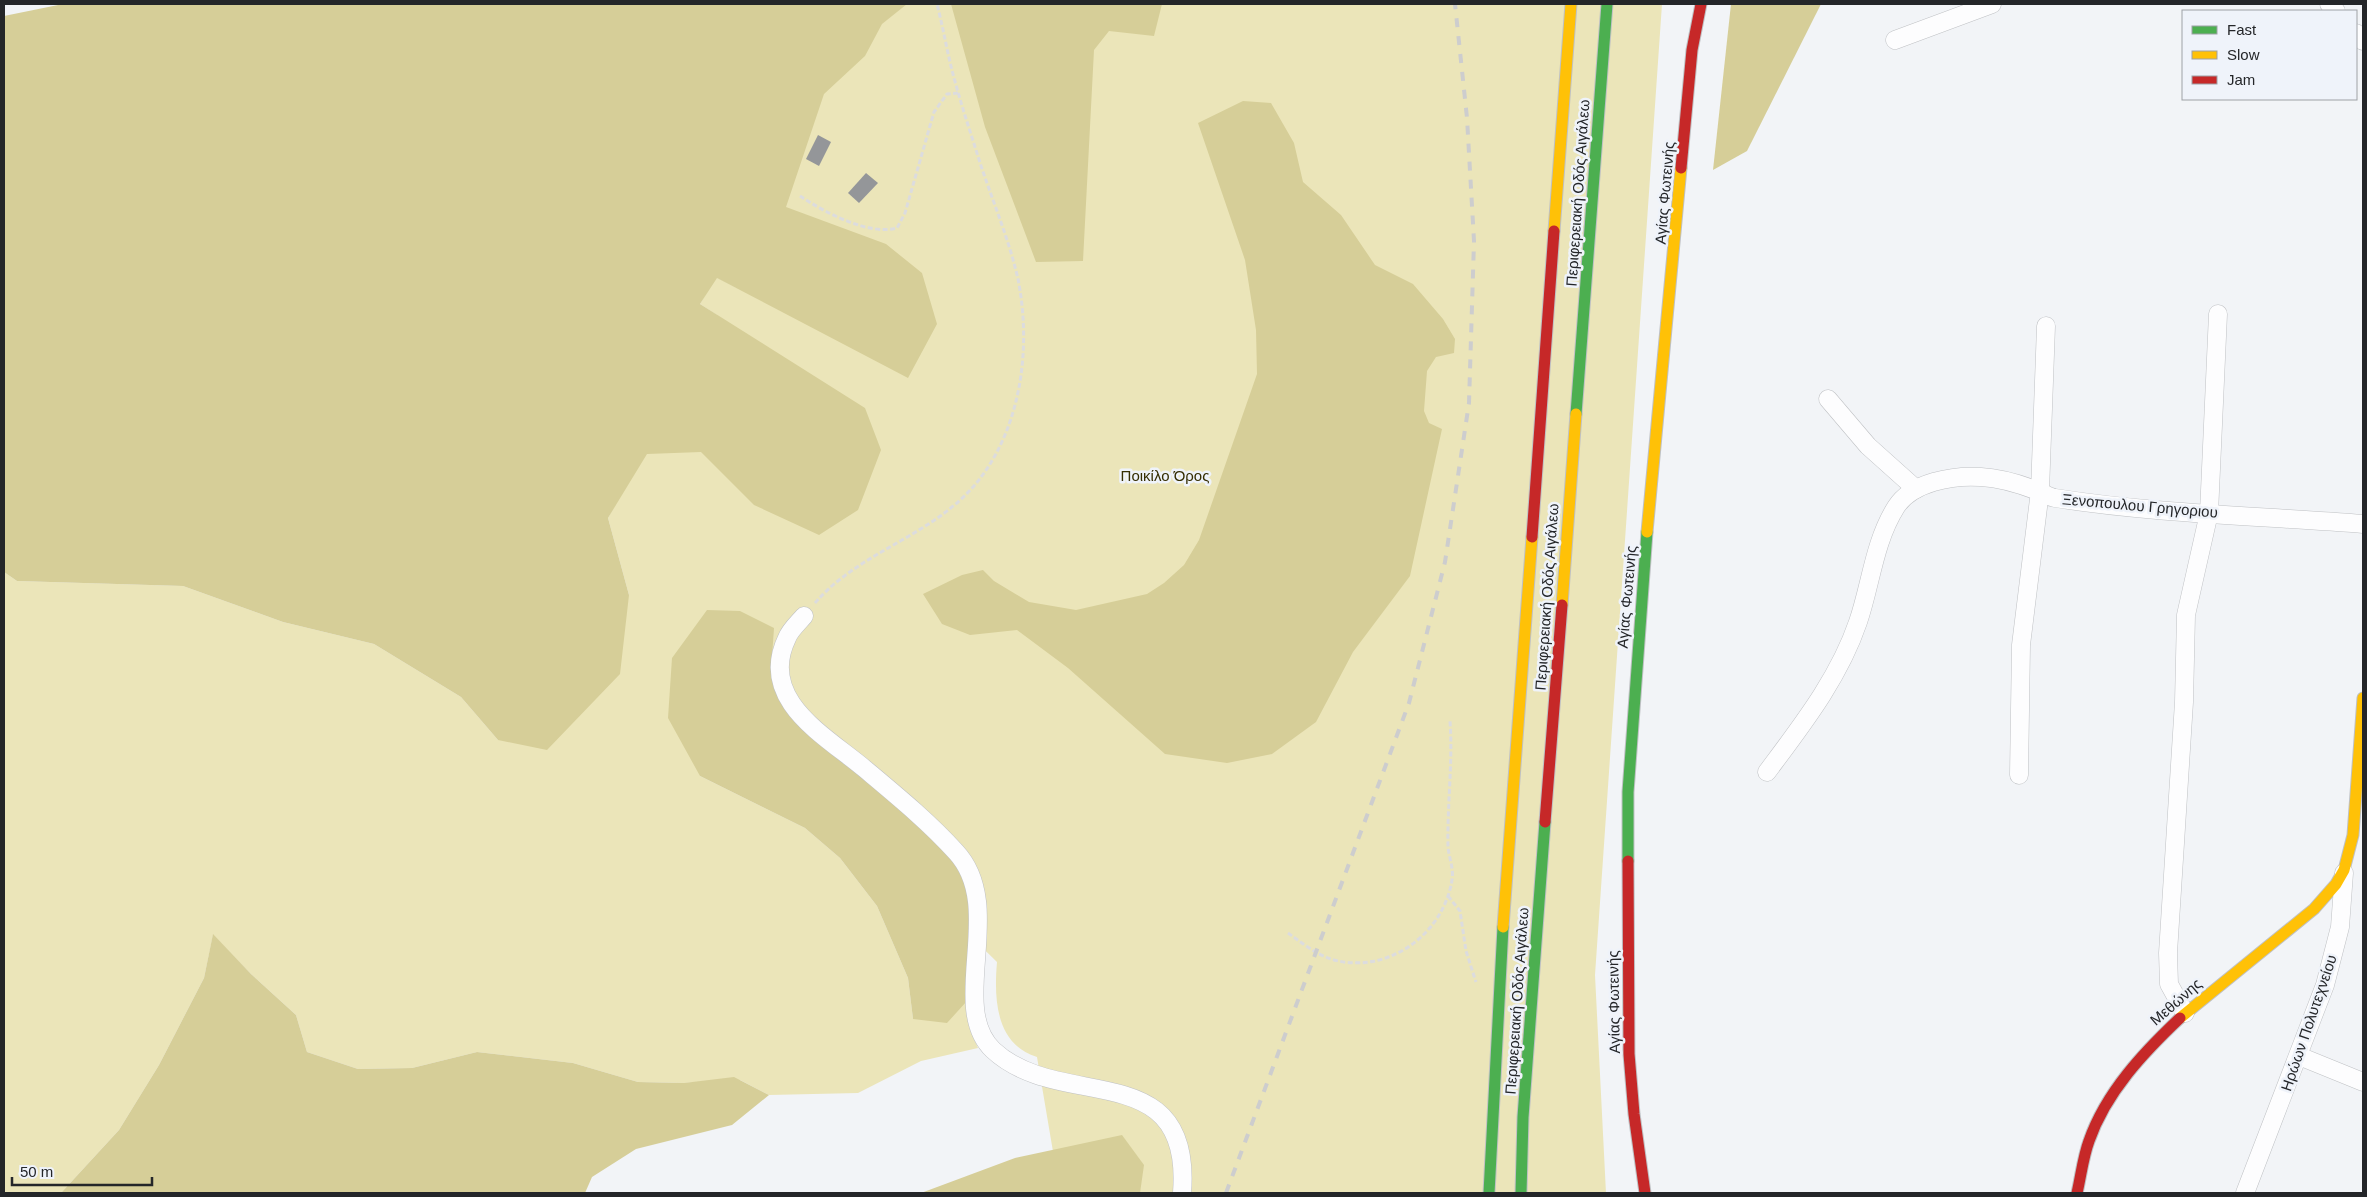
<svg xmlns="http://www.w3.org/2000/svg" width="2367" height="1197" font-family="Helvetica,sans-serif">
<rect width="100%" height="100%" fill="#f2f4f7"/>
<path fill="#ebe5b9" d="M828,4H1662L1595,975L1606,1193H1060L1037,1057C995,1044 994,998 997,962L687,658L700,776L805,828L840,858L877,906L908,978L913,1019L967,1001L970,1029L978,1048L921,1061L858,1093L769,1095L740,1080L684,1083L638,1082L573,1063L477,1052L412,1068L358,1069L307,1052L296,1015L251,974L213,935L204,978L159,1065L119,1130L61,1193H4V572L17,581L183,586L283,622L374,644L461,697L498,740L629,595L608,518L717,315L700,304L716,277L737,288Z"/>
<g fill="#d6ce98">
<polygon points="63,4 907,4 882,24 865,56 824,94 786,207 886,244 922,273 937,324 908,378 717,278 700,304 865,408 881,450 858,510 819,535 754,505 701,452 647,454 608,518 629,595 620,674 547,750 498,740 461,697 374,644 283,622 183,586 17,581 4,572 4,16"/>
<polygon points="951,4 1162,4 1154,36 1109,31 1094,50 1083,261 1036,262 985,127"/>
<polygon points="1731,4 1821,4 1747,151 1713,170"/>
<polygon points="1243,101 1271,103 1294,143 1303,182 1341,215 1375,265 1413,284 1443,319 1455,339 1454,353 1436,357 1427,371 1424,411 1429,423 1442,429 1410,576 1353,652 1316,722 1272,754 1227,763 1165,754 1068,668 1017,630 970,635 942,624 923,594 962,575 983,570 994,581 1029,602 1076,610 1147,594 1164,583 1184,565 1199,540 1257,374 1256,330 1245,260 1198,123"/>
<polygon points="707,610 740,611 774,628 772,657 774,682 783,705 804,731 889,798 954,860 968,888 972,911 967,1001 947,1023 913,1019 908,978 877,906 840,858 805,828 700,776 668,718 672,658"/>
<polygon points="213,934 251,974 296,1015 307,1052 358,1069 412,1068 477,1052 573,1063 638,1082 684,1083 734,1077 769,1095 732,1125 636,1149 592,1177 585,1193 61,1193 119,1130 159,1065 204,978"/>
<polygon points="1122,1135 1144,1165 1140,1193 921,1193 1015,1158"/>
</g>
<g fill="#949699">
<polygon points="818,135 831,142 819,166 806,159"/>
<polygon points="866,173 878,183 859,203 848,193"/>
</g>
<g fill="none" stroke-linecap="round" stroke-linejoin="round">
<defs>
<g id="street">
<polyline points="2329,4 2336,11"/>
<polyline points="2356,33 2363,41"/>
<polyline points="1895,40 1992,4"/>
<polyline points="1828,399 1868,446 1916,489"/>
<path d="M804,616C798,623 790,630 787,638C757,700 826,736 865,769C896,795 929,822 956,852C1007,907 947,1006 993,1050C1060,1113 1193,1054 1182,1193"/>
<path d="M1767,772C1802,725 1839,678 1858,622C1871,584 1874,542 1896,507C1912,482 1953,475 1981,477C2000,478 2020,484 2038,491C2044,493 2049,497 2055,498C2157,514 2261,516 2363,524"/>
<polyline points="2019,775 2021,645 2040,491 2046,326"/>
<polyline points="2185,1013 2169,984 2168,953 2184,702 2186,615 2209,513 2218,314"/>
<polyline points="2299,1056 2363,1082"/>
<polyline points="2245,1193 2325,985 2340,927 2344,873"/>
</g>
<g id="fast">
<polyline points="1576,414 1607,4"/>
<polyline points="1628,861 1628,792 1647,532"/>
<polyline points="1489,1193 1503,927"/>
<polyline points="1521,1193 1523,1117 1545,822"/>
</g>
<g id="slow">
<polyline points="1554,231 1571,4"/>
<polyline points="1647,532 1681,168"/>
<polyline points="1562,605 1576,414"/>
<polyline points="1503,927 1532,537"/>
<polyline points="2180,1018 2314,909 2336,884 2344,870 2353,835 2363,698"/>
</g>
<g id="jam">
<polyline points="1681,168 1692,50 1701,4"/>
<polyline points="1532,537 1554,231"/>
<polyline points="1545,822 1562,605"/>
<polyline points="1628,861 1629,1054 1634,1114 1645,1193"/>
<path d="M2077,1193C2081,1176 2083,1157 2089,1141C2106,1092 2144,1052 2180,1018"/>
</g>
</defs>
<use href="#street" stroke="#bfc1c4" stroke-width="19"/>
<use href="#fast" stroke="#bfc1c4" stroke-width="13"/>
<use href="#slow" stroke="#bfc1c4" stroke-width="13"/>
<use href="#jam" stroke="#bfc1c4" stroke-width="13"/>
<g stroke="#dcdcde" stroke-width="3" stroke-dasharray="5 2.5" stroke-linecap="butt">
<path d="M800,196C824,212 869,236 897,228L905,213L934,112L947,94L958,93"/>
<path d="M815,603C859,552 929,537 973,487C1021,432 1032,349 1018,279C1008,235 989,193 976,150C969,128 962,107 956,85C948,58 944,31 937,4"/>
<polyline points="1448,896 1460,911 1466,951 1476,982"/>
<path d="M1288,933C1302,943 1317,955 1334,960C1388,974 1443,935 1452,880C1454,869 1449,858 1448,847C1447,805 1453,763 1450,721"/>
</g>
<use href="#street" stroke="#fdfdfe" stroke-width="18"/>
<use href="#fast" stroke="#4caf50" stroke-width="11"/>
<use href="#slow" stroke="#ffc107" stroke-width="11"/>
<use href="#jam" stroke="#c62828" stroke-width="11"/>
<polyline stroke="#cdcdce" stroke-width="4" stroke-dasharray="9 9" stroke-linecap="butt" points="1226,1193 1409,703 1445,562 1469,403 1474,241 1467,118 1455,4"/>
</g>
<g text-anchor="middle" stroke-width="5" stroke-linejoin="round" paint-order="stroke">
<g font-size="15" fill="#242629" stroke="#eff3fa">
<text transform="translate(1578 193) rotate(-86)" y="5">Περιφερειακή Οδός Αιγάλεω</text>
<text transform="translate(1665 193) rotate(-85)" y="5">Αγίας Φωτεινής</text>
<text transform="translate(2140 506) rotate(5)" y="5">Ξενοπουλου Γρηγοριου</text>
<text transform="translate(1547 597) rotate(-86)" y="5">Περιφερειακή Οδός Αιγάλεω</text>
<text transform="translate(1627 597) rotate(-85)" y="5">Αγίας Φωτεινής</text>
<text transform="translate(1517 1001) rotate(-86)" y="5">Περιφερειακή Οδός Αιγάλεω</text>
<text transform="translate(1614 1002) rotate(-91)" y="5">Αγίας Φωτεινής</text>
<text transform="translate(2176 1002) rotate(-41)" y="5">Μεθώνης</text>
<text transform="translate(2309 1023) rotate(-71)" y="5">Ηρώων Πολυτεχνείου</text>
</g>
<g font-size="15" fill="#352e02" stroke="#eff3fa">
<text x="1165" y="481">Ποικίλο Όρος</text>
</g>
</g>
<rect width="2367" height="1197" fill="none" stroke="#242629" stroke-width="10"/>
<rect x="2182" y="10" width="175" height="90" fill="#eff3fa" stroke="#9ea1a6"/>
<rect x="2192" y="26" width="25" height="8" fill="#4caf50" stroke="#9ea1a6"/>
<text x="2227" y="35" font-size="15" fill="#242629">Fast</text>
<rect x="2192" y="51" width="25" height="8" fill="#ffc107" stroke="#9ea1a6"/>
<text x="2227" y="60" font-size="15" fill="#242629">Slow</text>
<rect x="2192" y="76" width="25" height="8" fill="#c62828" stroke="#9ea1a6"/>
<text x="2227" y="85" font-size="15" fill="#242629">Jam</text>
<path d="M12 1177v8h140v-8" fill="none" stroke="#242629" stroke-width="2.5"/>
<text x="20" y="1177" font-size="15" fill="#242629" stroke="#eff3fa" stroke-width="4" paint-order="stroke">50 m</text>
</svg>
